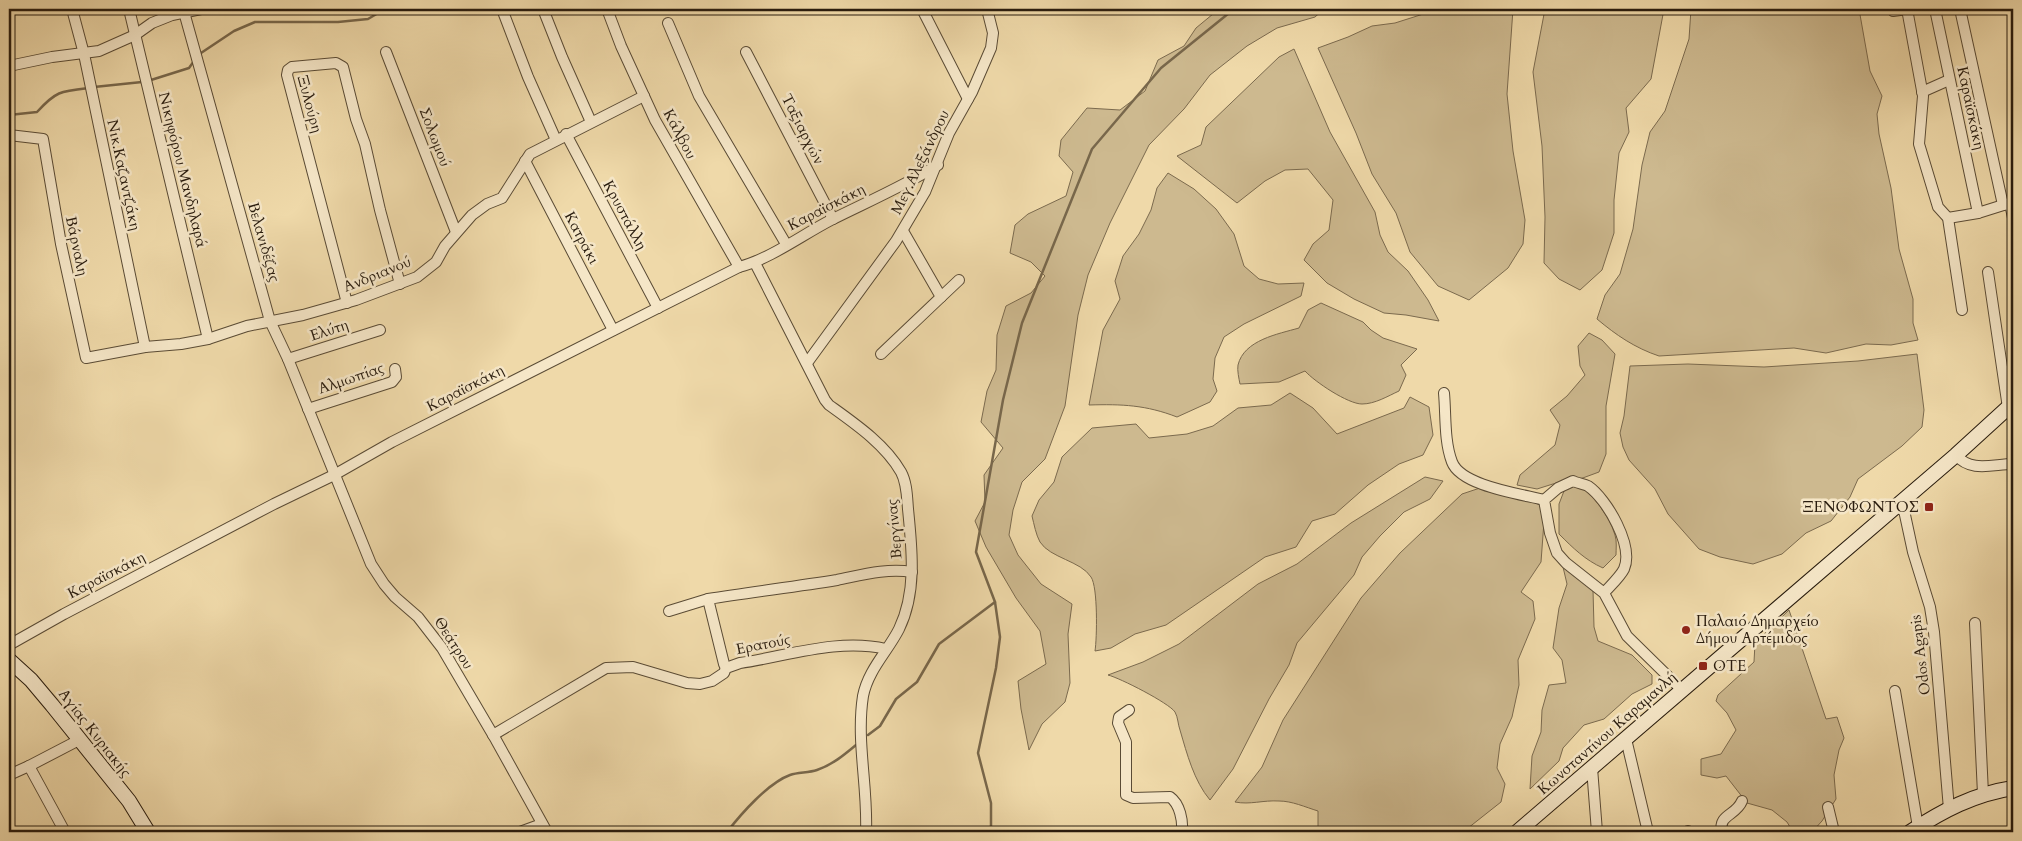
<svg xmlns="http://www.w3.org/2000/svg" width="2022" height="841" font-family="Cardo,serif">
<rect width="100%" height="100%" fill="#efd9a9"/>
<filter id="stains"><feTurbulence type="fractalNoise" baseFrequency=".004" numOctaves="4"/><feColorMatrix values="0 0 0 0 .2 0 0 0 0 .09 0 0 0 0 .02 0 0 0 .5 -.17"/></filter>
<radialGradient id="worn" r=".72"><stop offset=".6" stop-color="#630" stop-opacity="0"/><stop offset="1" stop-color="#630" stop-opacity=".3"/></radialGradient>
<g fill="#cdb98f" stroke="#7b6a4e">
<polygon points="1219,9 1324,9 1315,17 1277,28 1247,46 1210,75 1184,109 1149,145 1110,223 1088,275 1078,315 1065,406 1045,459 1022,482 1013,510 1009,535 1018,555 1041,584 1072,604 1068,634 1070,683 1065,702 1042,724 1029,750 1021,709 1018,681 1046,664 1040,631 1016,598 986,547 975,521 985,502 984,475 1003,448 981,422 987,391 996,370 997,335 1006,306 1031,293 1045,276 1031,262 1010,253 1015,225 1028,214 1066,196 1073,172 1059,156 1061,140 1087,108 1120,110 1145,91 1158,60 1184,46 1196,28"/>
<polygon points="1439,9 1513,9 1507,94 1513,151 1525,220 1523,244 1508,268 1469,300 1438,286 1410,252 1396,213 1372,174 1356,133 1318,48 1348,37 1372,26 1395,23"/>
<polygon points="1545,9 1664,9 1651,79 1626,108 1629,132 1619,153 1614,200 1614,233 1602,270 1580,290 1559,279 1544,263 1545,217 1542,146 1533,72"/>
<path d="M1691,9H1859L1870,71L1882,96L1877,114L1879,134L1891,188L1899,249L1913,299V323L1918,340L1891,345L1866,344L1826,353L1794,348L1659,356C1635,348 1616,335 1597,319L1605,295L1620,274L1633,229L1642,165L1650,132L1665,111L1689,39Z"/>
<polygon points="1294,49 1330,132 1375,212 1380,235 1388,252 1408,271 1428,300 1439,321 1406,315 1384,313 1354,299 1327,283 1304,260 1313,244 1329,230 1333,200 1308,169 1285,170 1265,181 1237,203 1177,156 1201,145 1206,127 1279,57"/>
<path d="M1168,173L1194,189L1216,209L1234,234L1244,266L1259,279L1278,284L1304,283L1301,296L1244,324L1224,337L1215,358L1213,379L1217,391L1210,402L1177,417C1146,405 1122,404 1089,405L1103,330L1120,299L1115,281L1123,256L1139,234L1151,210L1157,188Z"/>
<path d="M1321,303L1363,322L1371,330L1383,338L1417,349L1401,365L1406,375L1399,391C1388,396 1375,404 1362,404C1348,404 1315,382 1305,371L1279,382L1240,384C1239,379 1237,370 1238,365C1244,340 1278,334 1299,328L1308,310Z"/>
<polygon points="1589,333 1602,340 1615,354 1606,406 1606,454 1599,472 1580,479 1572,478 1537,489 1517,485 1520,475 1555,445 1560,425 1550,410 1567,396 1585,375 1580,366 1578,346"/>
<polygon points="1917,354 1924,410 1922,427 1902,446 1858,479 1850,497 1831,521 1806,533 1782,554 1753,564 1720,557 1699,549 1668,514 1655,489 1629,460 1623,447 1620,433 1624,416 1630,366 1688,364 1764,367 1858,361"/>
<path d="M1290,393L1313,408L1337,434L1404,408L1410,397L1429,407L1433,435L1423,455L1399,464L1368,485L1335,514L1312,521L1296,547L1265,557L1166,625L1135,634L1111,648L1095,651C1097,638 1098,587 1091,577C1081,561 1050,558 1040,542C1036,535 1034,524 1032,516L1039,500L1054,482L1062,457L1092,428L1136,424L1149,438L1187,434L1213,426L1238,408L1271,405Z"/>
<path d="M1425,477L1443,481L1430,499L1404,512L1380,536L1362,557L1354,575L1297,643L1289,665L1269,699L1233,769L1210,800C1194,781 1187,754 1180,730C1178,725 1178,717 1175,712C1169,703 1120,678 1108,675L1143,662L1179,644L1258,584L1297,564L1351,523Z"/>
<path d="M1578,482C1593,496 1609,515 1615,535C1617,541 1616,549 1616,555L1603,568C1585,560 1573,548 1559,534V504L1564,491Z"/>
<path d="M1480,488L1532,501L1545,508L1541,562L1521,592L1533,601L1535,619L1518,660L1519,685L1512,717L1500,744L1497,768L1505,784L1501,802L1463,832H1318V811C1305,807 1292,801 1279,801C1263,800 1250,805 1235,802L1262,767L1283,720L1361,598L1400,553L1462,494Z"/>
<polygon points="1563,567 1593,590 1594,627 1598,641 1632,655 1652,675 1652,684 1632,694 1604,719 1584,725 1563,748 1559,761 1530,789 1532,756 1541,732 1542,710 1549,685 1566,683 1562,660 1553,648 1559,608 1567,584"/>
<polygon points="1789,610 1826,719 1837,717 1844,738 1839,750 1834,775 1836,799 1822,821 1812,832 1793,832 1787,822 1772,810 1747,803 1726,776 1717,778 1701,775 1701,759 1721,754 1736,730 1727,713 1716,701 1718,695 1754,662 1755,643"/>
</g>
<g fill="none" stroke-linecap="round" stroke-linejoin="round">
<g stroke="#78674b" stroke-width="2.5">
<polyline points="201,53 234,31 255,22 338,22 368,19 385,9"/>
<polyline points="151,80 189,68 194,61"/>
<polyline points="94,87 142,82"/>
<path d="M9,115L37,112C56,91 61,91 89,88"/>
<polyline points="868,735 880,726 896,699 917,682 939,644 995,602"/>
<path d="M727,832C741,814 768,783 790,775C798,772 808,773 817,770C832,765 844,755 856,745"/>
<polyline points="986,832 991,826 991,803 978,753 996,668 1000,637 995,602 976,552 1003,400 1022,323 1092,149 1161,68 1234,9"/>
</g>
<defs>
<g id="street">
<polyline points="72,9 84,54 145,347"/>
<polyline points="129,9 208,339"/>
<polyline points="502,9 528,77 556,140"/>
<polyline points="543,9 562,57 591,122"/>
<polyline points="607,9 621,46 655,120 739,267"/>
<polyline points="922,9 968,99"/>
<polyline points="1907,9 1923,96 1919,144 1938,207 1948,218 1962,310"/>
<polyline points="1935,9 1978,213"/>
<polyline points="1960,9 2003,205"/>
<polyline points="1893,11 1907,9"/>
<polyline points="184,12 270,321 288,359 371,564 384,584 395,597 418,617 442,648 496,740 547,832"/>
<polyline points="668,23 699,96 786,244"/>
<polyline points="386,52 456,232"/>
<polyline points="746,52 833,219"/>
<polyline points="9,66 52,57 99,51 135,35 152,23 172,15 201,9"/>
<polyline points="1922,92 1949,80"/>
<polyline points="566,134 658,308"/>
<polyline points="9,135 43,139 61,244 86,358 145,347 181,344 208,339 247,326 303,315 356,300 417,277 436,262 445,246 472,215 487,204 502,198 530,154 644,96"/>
<polyline points="525,161 613,330"/>
<polyline points="2010,203 2013,218"/>
<polyline points="1948,218 1978,213 2013,202"/>
<path d="M755,263L825,400L829,405C854,423 885,444 901,472C907,483 907,497 908,509C912,549 917,592 899,629C888,651 868,670 863,696C856,741 868,787 866,832"/>
<polyline points="1988,272 2008,408"/>
<polyline points="941,297 959,280"/>
<polyline points="347,303 287,75 288,70 292,67 336,63 343,67 356,119 365,144 380,210 400,284"/>
<polyline points="881,354 941,297 903,231"/>
<polyline points="288,359 380,330"/>
<polyline points="807,363 896,241 925,192 949,133 972,92 991,48 993,33 987,9"/>
<path d="M1444,393C1446,415 1444,441 1452,462C1461,486 1521,494 1544,500"/>
<polyline points="308,409 392,382 396,377 395,369"/>
<path d="M1956,455C1971,473 1993,464 2013,464"/>
<polyline points="1902,501 1913,552 1930,607 1934,632 1949,809"/>
<path d="M1604,593C1610,586 1620,577 1624,569C1634,546 1607,499 1588,486C1584,484 1577,483 1573,481L1558,488L1544,500L1550,533L1557,553L1566,563L1604,593L1627,636L1682,690"/>
<polyline points="669,611 708,599"/>
<polyline points="1975,623 1983,794"/>
<path d="M9,645L64,614L274,504L334,475L392,442L739,267C770,259 802,235 831,220C867,202 904,186 938,165"/>
<path d="M726,668L724,664L708,599C751,592 794,587 837,580C862,575 886,568 912,572"/>
<polyline points="1895,691 1918,827"/>
<path d="M1129,710L1119,717L1118,723L1126,742V795L1133,798L1170,797C1180,804 1183,821 1182,832"/>
<path d="M493,735L606,668L633,667L687,683L700,684L712,681L724,673L726,668L740,663C788,656 838,638 886,649"/>
<polyline points="1626,739 1648,832"/>
<polyline points="29,766 65,832"/>
<polyline points="1592,768 1597,832"/>
<polyline points="9,775 29,766 79,740"/>
<polyline points="1828,807 1834,832"/>
<polyline points="1688,831 1689,832"/>
<polyline points="520,832 542,824"/>
<path d="M1722,832C1718,814 1736,816 1742,801"/>
</g>
<g id="secondary">
<polyline points="9,660 31,680 52,705 129,801 148,832"/>
<polyline points="1517,832 1956,455 2013,403"/>
<path d="M1910,832C1942,811 1974,794 2013,788"/>
</g>
</defs>
<use href="#street" stroke="#5a4b35" stroke-width="12"/>
<use href="#secondary" stroke="#291c0e" stroke-width="16"/>
<use href="#street" stroke="#f5e6c7" stroke-width="10"/>
<use href="#secondary" stroke="#f5e6c7" stroke-width="14"/>
</g>
<g fill="#8f2418" stroke="#f5e6c7" stroke-width="2">
<rect x="1924" y="502" width="10" height="10" rx="2.5"/>
<circle cx="1686" cy="630" r="5"/>
<rect x="1698" y="661" width="10" height="10" rx="2.5"/>
</g>
<g text-anchor="middle" stroke-width="5" stroke-linejoin="round" paint-order="stroke">
<g font-size="15" fill="#291c0e" stroke="#f5e6c7">
<text transform="translate(310 104) rotate(75)" y="5">Ξυλούρη</text>
<text transform="translate(1971 108) rotate(78)" y="5">Καραϊσκάκη</text>
<text transform="translate(803 129) rotate(63)" y="5">Ταξιαρχών</text>
<text transform="translate(680 134) rotate(62)" y="5">Κάλβου</text>
<text transform="translate(435 137) rotate(69)" y="5">Σολωμού</text>
<text transform="translate(920 162) rotate(-64)" y="5">Μεγ.Αλεξάνδρου</text>
<text transform="translate(183 170) rotate(76)" y="5">Νικηφόρου Μανδηλαρά</text>
<text transform="translate(124 175) rotate(78)" y="5">Νικ.Καζαντζάκη</text>
<text transform="translate(826 207) rotate(-27)" y="5">Καραϊσκάκη</text>
<text transform="translate(625 215) rotate(62)" y="5">Κρυστάλλη</text>
<text transform="translate(582 238) rotate(62)" y="5">Κατράκι</text>
<text transform="translate(264 242) rotate(74)" y="5">Βελανιδέζας</text>
<text transform="translate(77 246) rotate(78)" y="5">Βάρναλη</text>
<text transform="translate(377 274) rotate(-22)" y="5">Ανδριανού</text>
<text transform="translate(329 330) rotate(-18)" y="5">Ελύτη</text>
<text transform="translate(351 378) rotate(-19)" y="5">Αλμωπίας</text>
<text transform="translate(465 388) rotate(-27)" y="5">Καραϊσκάκη</text>
<text transform="translate(894 529) rotate(-95)" y="5">Βεργίνας</text>
<text transform="translate(106 575) rotate(-27)" y="5">Καραϊσκάκη</text>
<text transform="translate(454 643) rotate(57)" y="5">Θεάτρου</text>
<text transform="translate(763 644) rotate(-11)" y="5">Ερατούς</text>
<text transform="translate(1920 655) rotate(-97)" y="5">Odos Agapis</text>
<text transform="translate(95 733) rotate(52)" y="5">Αγίας Κυριακής</text>
<text transform="translate(1607 733) rotate(-41)" y="5">Κωνσταντίνου Καραμανλή</text>
</g>
<g font-size="15" fill="#291c0e" stroke="#f5e6c7" text-anchor="start">
<text x="1919" y="512" text-anchor="end">ΞΕΝΟΦΩΝΤΟΣ</text>
<text x="1696" y="626">Παλαιό Δημαρχείο<tspan x="1696" dy="17">Δήμου Αρτέμιδος</tspan></text>
<text x="1713" y="671">ΟΤΕ</text>
</g>
</g>
<rect width="2022" height="841" fill="none" stroke="#efd9a9" stroke-width="30"/>
<rect x="10" y="10" width="2002" height="821" fill="none" stroke="#291c0e" stroke-width="2.5"/>
<rect x="15" y="15" width="1992" height="811" fill="none" stroke="#291c0e"/>
<rect width="100%" height="100%" filter="url(#stains)"/>
<rect width="100%" height="100%" fill="url(#worn)"/>
</svg>
